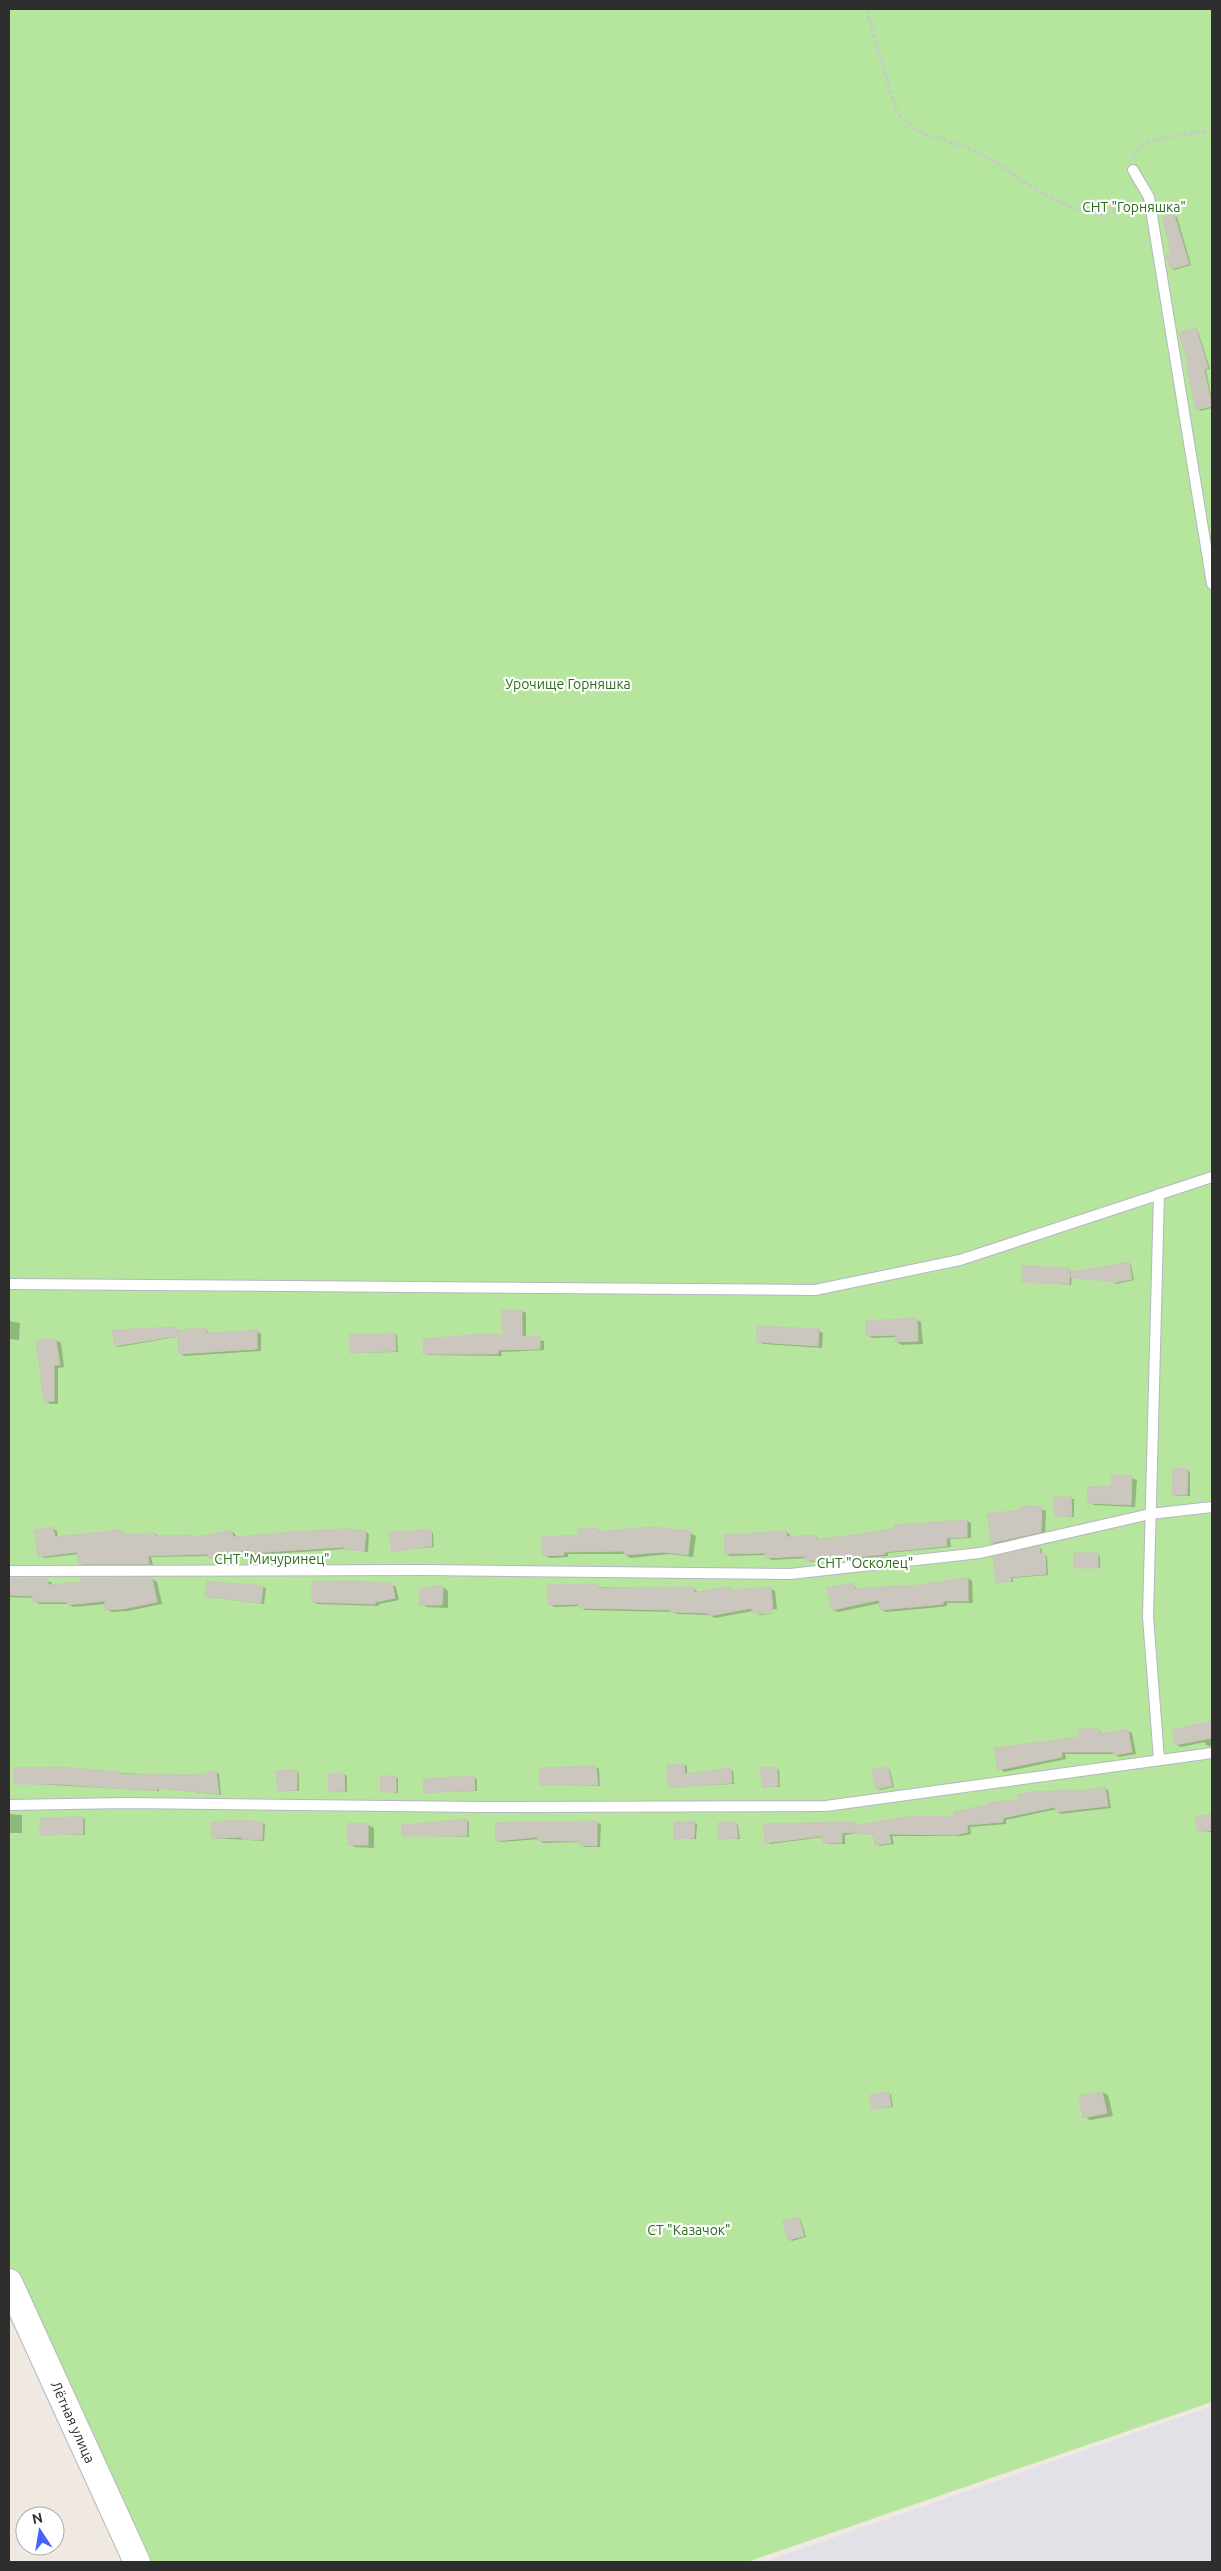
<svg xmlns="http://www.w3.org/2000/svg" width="1221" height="2571" font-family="Ubuntu,sans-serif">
<rect width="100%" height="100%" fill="#efe9e1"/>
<polygon fill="#e3e1e8" points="1212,2406 1212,2562 763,2562"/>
<polygon fill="#b6e59e" points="9,9 1212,9 1212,2402 747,2562 140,2562 9,2282"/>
<g fill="#0003">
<polygon points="1174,216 1177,217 1191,265 1174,270 1172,268"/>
<polygon points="1195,330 1198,331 1210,369 1206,370 1212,401 1212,408 1200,411 1197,409 1190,363"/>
<polygon points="1129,1263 1131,1265 1134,1280 1116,1284 1113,1281 1072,1277 1071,1285 1023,1281 1069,1269 1072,1273"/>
<polygon points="522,1311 526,1313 526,1338 544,1341 544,1350 501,1352 502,1356 429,1355 425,1353 504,1337"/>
<polygon points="916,1319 921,1322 923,1344 902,1345 897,1342 896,1337 872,1338 868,1335"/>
<polygon points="9,1321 20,1323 19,1340 9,1339"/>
<polygon points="175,1328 178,1331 205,1329 210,1334 257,1331 261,1334 261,1351 184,1356 180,1353 178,1335 172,1332 171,1334 176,1337 119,1347 116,1345"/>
<polygon points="819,1331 823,1333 822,1348 763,1344 758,1341"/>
<polygon points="395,1334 397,1335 398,1352 352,1353"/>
<polygon points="56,1340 61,1343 64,1367 58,1368 58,1404 50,1404 45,1401"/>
<polygon points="1188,1470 1190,1472 1190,1496 1176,1496 1173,1494"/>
<polygon points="1113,1477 1132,1478 1137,1480 1135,1507 1094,1505 1089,1502 1112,1487"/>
<polygon points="1055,1498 1074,1499 1074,1517 1056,1516"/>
<polygon points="1041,1509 1046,1511 1045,1534 996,1545 992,1543"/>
<polygon points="967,1521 971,1523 971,1538 950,1539 951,1547 888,1553 888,1556 811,1562 806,1558 771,1560 766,1555 730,1556 726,1554 786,1532 790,1535 790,1538 816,1537 820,1541"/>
<polygon points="53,1528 57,1531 58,1538 122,1531 126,1535 155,1534 159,1536 191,1536 196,1539 231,1531 235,1534 236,1538 366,1532 369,1534 368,1552 346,1549 255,1555 250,1552 213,1559 210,1556 151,1557 153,1565 84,1566 80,1563 78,1554 44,1558 40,1556"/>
<polygon points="597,1530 602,1532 690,1533 696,1536 693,1557 669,1554 630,1558 625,1554 568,1554 568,1557 550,1558 544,1555"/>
<polygon points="430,1531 433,1533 434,1547 393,1551"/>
<polygon points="1040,1548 1042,1549 1042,1555 1047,1556 1048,1575 1013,1578 1013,1582 997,1582"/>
<polygon points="1097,1554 1100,1556 1100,1568 1075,1567"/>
<polygon points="968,1578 972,1581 973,1603 947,1603 947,1606 940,1607 886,1612 881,1609 881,1603 838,1612 833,1610 853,1584 858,1590 908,1588"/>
<polygon points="152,1579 157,1582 162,1604 128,1611 112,1612 107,1609 106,1604 73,1607 68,1604 39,1604 35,1601 35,1598 9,1597 9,1580 47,1580 52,1583 52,1586"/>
<polygon points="207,1582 263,1587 266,1588 264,1604 209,1597 206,1596"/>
<polygon points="391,1584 396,1587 399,1600 379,1604 379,1606 317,1604 313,1601"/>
<polygon points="548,1586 694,1589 699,1593 729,1588 734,1591 770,1588 775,1591 777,1609 757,1611 757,1614 777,1613 759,1615 753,1611 715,1618 710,1615 677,1614 673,1612 585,1610 580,1606 554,1607 549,1604"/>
<polygon points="443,1587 448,1591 448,1608 427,1607 421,1604"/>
<polygon points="1212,1722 1212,1747 1206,1745 1205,1742 1181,1747 1177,1745 1174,1731"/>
<polygon points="1098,1730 1103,1735 1128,1731 1132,1733 1136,1754 1119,1757 1114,1754 1065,1754 1066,1759 1004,1772 1000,1769"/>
<polygon points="684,1765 687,1766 687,1775 731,1770 733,1771 734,1784 669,1787"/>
<polygon points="596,1767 599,1769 600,1786 542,1784 541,1769"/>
<polygon points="777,1768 779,1770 780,1787 763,1787"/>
<polygon points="888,1768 890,1770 894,1787 880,1790 877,1788"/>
<polygon points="216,1772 219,1774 221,1795 159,1788 159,1791 16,1783 119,1773 197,1776"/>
<polygon points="297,1772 299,1773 299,1791 280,1790"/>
<polygon points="344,1774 347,1776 347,1792 330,1791 330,1775"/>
<polygon points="396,1777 398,1778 398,1793 382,1791"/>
<polygon points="474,1778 477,1779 477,1791 425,1792"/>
<polygon points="1105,1788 1108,1790 1111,1808 1060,1814 1057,1809 1006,1820 1006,1824 970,1827 971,1834 960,1836 892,1836 894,1844 880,1846 877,1844 875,1835 856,1833 845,1835 845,1844 828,1844 824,1842 824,1837 770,1844 766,1842 855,1823 858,1826 956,1818 1021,1801 1074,1791"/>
<polygon points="9,1814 22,1815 22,1833 9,1833"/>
<polygon points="1212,1815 1212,1832 1199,1832 1196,1818"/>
<polygon points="82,1818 85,1819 85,1835 41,1834"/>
<polygon points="466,1820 469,1822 469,1837 404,1835"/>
<polygon points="597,1822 601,1825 600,1847 584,1847 580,1842 543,1843 539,1839 501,1842 497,1840 496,1824"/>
<polygon points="694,1822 697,1824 696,1839 675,1838"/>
<polygon points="262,1823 265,1824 264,1841 213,1838"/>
<polygon points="736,1823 738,1825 740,1839 720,1838"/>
<polygon points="349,1825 368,1825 374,1828 374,1848 355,1847 349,1844"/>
<polygon points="1102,2092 1108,2095 1113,2116 1090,2120 1085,2117 1080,2097"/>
<polygon points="889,2093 891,2095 893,2107 874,2109"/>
<polygon points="799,2218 801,2220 806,2237 792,2241 789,2239"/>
</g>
<g fill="#cbc7bf" stroke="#cbc5ba">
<polygon points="1174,214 1189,264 1171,269 1166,255 1171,254 1163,217"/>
<polygon points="1196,328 1208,368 1204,369 1212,406 1196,410 1186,362 1188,362 1179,333"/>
<polygon points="1129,1262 1132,1279 1112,1283 1112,1281 1071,1278 1071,1272"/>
<polygon points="1022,1266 1070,1268 1069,1284 1022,1282"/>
<polygon points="522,1310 522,1336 540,1337 540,1349 498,1350 498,1354 423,1354 424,1339 484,1334 503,1335 501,1311"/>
<polygon points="917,1318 918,1341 895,1342 895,1335 866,1336 866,1321"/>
<polygon points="757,1326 819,1329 818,1346 757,1342"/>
<polygon points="176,1327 177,1336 115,1346 112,1330"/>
<polygon points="205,1328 206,1333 257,1330 257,1349 179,1354 177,1330"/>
<polygon points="395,1333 396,1351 350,1353 349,1335"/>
<polygon points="56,1339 60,1365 54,1365 54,1401 44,1402 36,1340"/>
<polygon points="1173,1468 1188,1469 1187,1495 1172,1495"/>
<polygon points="1112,1475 1132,1476 1131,1505 1088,1503 1087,1487 1111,1486"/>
<polygon points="1054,1497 1071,1497 1072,1516 1055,1517"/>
<polygon points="1021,1506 1042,1507 1041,1532 991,1543 987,1514 1021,1510"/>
<polygon points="967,1520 967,1537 946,1538 947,1546 885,1552 885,1554 848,1558 805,1561 805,1556 765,1558 765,1553 725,1554 724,1535 786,1531 787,1537 816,1535 816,1540 895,1529 894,1525"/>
<polygon points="53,1527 55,1537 122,1530 123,1534 155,1533 155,1536 192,1535 192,1538 231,1530 233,1537 292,1532 346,1529 366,1531 364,1551 344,1549 344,1547 250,1553 249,1549 208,1558 208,1554 148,1556 149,1564 79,1564 77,1552 38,1557 34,1530"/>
<polygon points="651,1527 691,1531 688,1555 663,1552 624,1555 624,1551 563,1552 564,1555 543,1556 541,1537 578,1535 578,1529 598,1528 598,1532"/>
<polygon points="431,1530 432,1546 392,1552 389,1532"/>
<polygon points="1040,1546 1040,1554 1045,1553 1046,1574 1011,1577 1011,1581 996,1583 993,1557"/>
<rect x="1074" y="1553" width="24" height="15"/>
<polygon points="968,1577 968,1601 943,1601 943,1604 934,1605 880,1610 879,1600 832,1610 827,1588 853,1583 855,1589 906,1585 906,1587"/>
<polygon points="80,1578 152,1578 157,1602 122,1609 105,1610 105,1601 67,1605 67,1602 33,1602 33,1596 9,1595 9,1579 48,1579 48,1585 81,1582"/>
<polygon points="206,1581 263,1586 261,1603 205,1596"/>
<polygon points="345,1581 392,1583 395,1598 375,1602 375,1604 312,1602 312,1582"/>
<polygon points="598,1584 598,1588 694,1587 694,1593 729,1586 730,1590 771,1587 773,1611 752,1613 752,1608 709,1616 708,1613 671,1612 671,1610 579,1608 579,1604 548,1605 547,1585"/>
<polygon points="443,1586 442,1605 419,1605 420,1588"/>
<polygon points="1212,1721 1212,1738 1175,1745 1172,1730"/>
<polygon points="1079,1729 1099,1729 1099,1734 1128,1729 1132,1752 1114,1755 1113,1752 1061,1752 1062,1757 998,1770 994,1748 1079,1737"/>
<polygon points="684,1764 685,1774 731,1768 732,1783 668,1788 667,1765"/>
<polygon points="596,1766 598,1785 540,1785 540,1768"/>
<polygon points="62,1767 119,1772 119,1774 196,1775 216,1771 219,1794 157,1788 157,1790 141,1790 58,1784 14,1784 13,1768"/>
<polygon points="777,1767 778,1786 762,1787 760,1768"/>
<polygon points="888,1767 892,1786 876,1789 872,1770"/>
<polygon points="297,1770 297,1790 278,1791 276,1771"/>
<polygon points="344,1773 345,1791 329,1792 328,1774"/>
<polygon points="380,1776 396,1776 396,1792 381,1792"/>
<polygon points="474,1776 475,1790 424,1793 423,1779"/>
<polygon points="1105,1787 1108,1806 1056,1812 1055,1807 1003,1818 1003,1822 967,1825 968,1832 956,1835 889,1834 891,1843 875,1845 873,1834 855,1834 855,1832 842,1833 842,1843 823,1843 823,1836 765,1843 764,1824 855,1822 855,1826 911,1816 954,1817 954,1812 991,1804 991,1802 1019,1800 1018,1795 1032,1792 1075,1790 1075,1792"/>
<polygon points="1212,1814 1212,1830 1198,1833 1195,1817"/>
<polygon points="83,1817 83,1834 40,1835 40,1818"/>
<polygon points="467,1819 467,1836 402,1836 402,1825"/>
<polygon points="241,1820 263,1822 262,1840 242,1839 242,1837 212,1838 211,1822"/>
<polygon points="597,1821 597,1846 579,1845 579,1841 538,1841 538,1837 496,1841 495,1823"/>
<polygon points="695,1821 694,1838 674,1839 674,1822"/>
<polygon points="736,1822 738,1838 719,1839 718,1823"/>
<polygon points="348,1823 368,1824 368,1845 348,1845"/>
<polygon points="1102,2091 1107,2113 1083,2118 1079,2096"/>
<polygon points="889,2092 891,2106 872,2110 870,2095"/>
<polygon points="799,2217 804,2236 788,2240 783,2221"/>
</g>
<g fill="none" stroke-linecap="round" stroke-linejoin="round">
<defs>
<g id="lane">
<polyline points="1133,170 1149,197 1212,584"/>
<polyline points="9,1284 815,1290 960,1260 1212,1177"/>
<polyline points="9,1571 424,1570 790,1574 980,1553 1150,1514 1212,1507"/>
<polyline points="1159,1759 1148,1617 1159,1194"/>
<polyline points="9,1805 126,1803 481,1807 826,1806 1212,1753"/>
</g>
<polyline id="secondary" points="9,2282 137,2562"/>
</defs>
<use href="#lane" stroke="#b4b7c1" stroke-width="12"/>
<use href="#secondary" stroke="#b4b7c1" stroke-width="28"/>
<g stroke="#c9c9c9" stroke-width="3" stroke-dasharray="4 2.5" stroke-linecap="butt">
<polyline points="866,9 897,113 919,132 978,151 1038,191 1068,206 1102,215 1135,202"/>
<polyline points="1134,157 1134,152 1150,141 1212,130"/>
</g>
<use href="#lane" stroke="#fff" stroke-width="10"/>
<use href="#secondary" stroke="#fff" stroke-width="26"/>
</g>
<g text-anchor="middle" stroke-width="4.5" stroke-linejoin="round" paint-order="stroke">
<g font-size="14" fill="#2c6e1b" stroke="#fff">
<text x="1134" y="212">СНТ "Горняшка"</text>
<text x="568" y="689">Урочище Горняшка</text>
<text x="272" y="1564">СНТ "Мичуринец"</text>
<text x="865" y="1568">СНТ "Осколец"</text>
<text x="689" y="2235">СТ "Казачок"</text>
</g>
<g font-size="14" fill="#2e2e2e" stroke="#fff">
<text transform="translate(73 2422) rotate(66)" y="5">Лётная улица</text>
</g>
</g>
<rect width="1221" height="2571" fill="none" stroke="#2e2e2e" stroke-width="20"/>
<g transform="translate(40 2531) rotate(348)"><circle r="24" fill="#ffffff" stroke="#ababab"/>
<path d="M0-4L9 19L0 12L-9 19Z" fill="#4264fb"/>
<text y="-8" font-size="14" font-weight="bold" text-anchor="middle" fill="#2e2e2e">N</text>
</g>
</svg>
